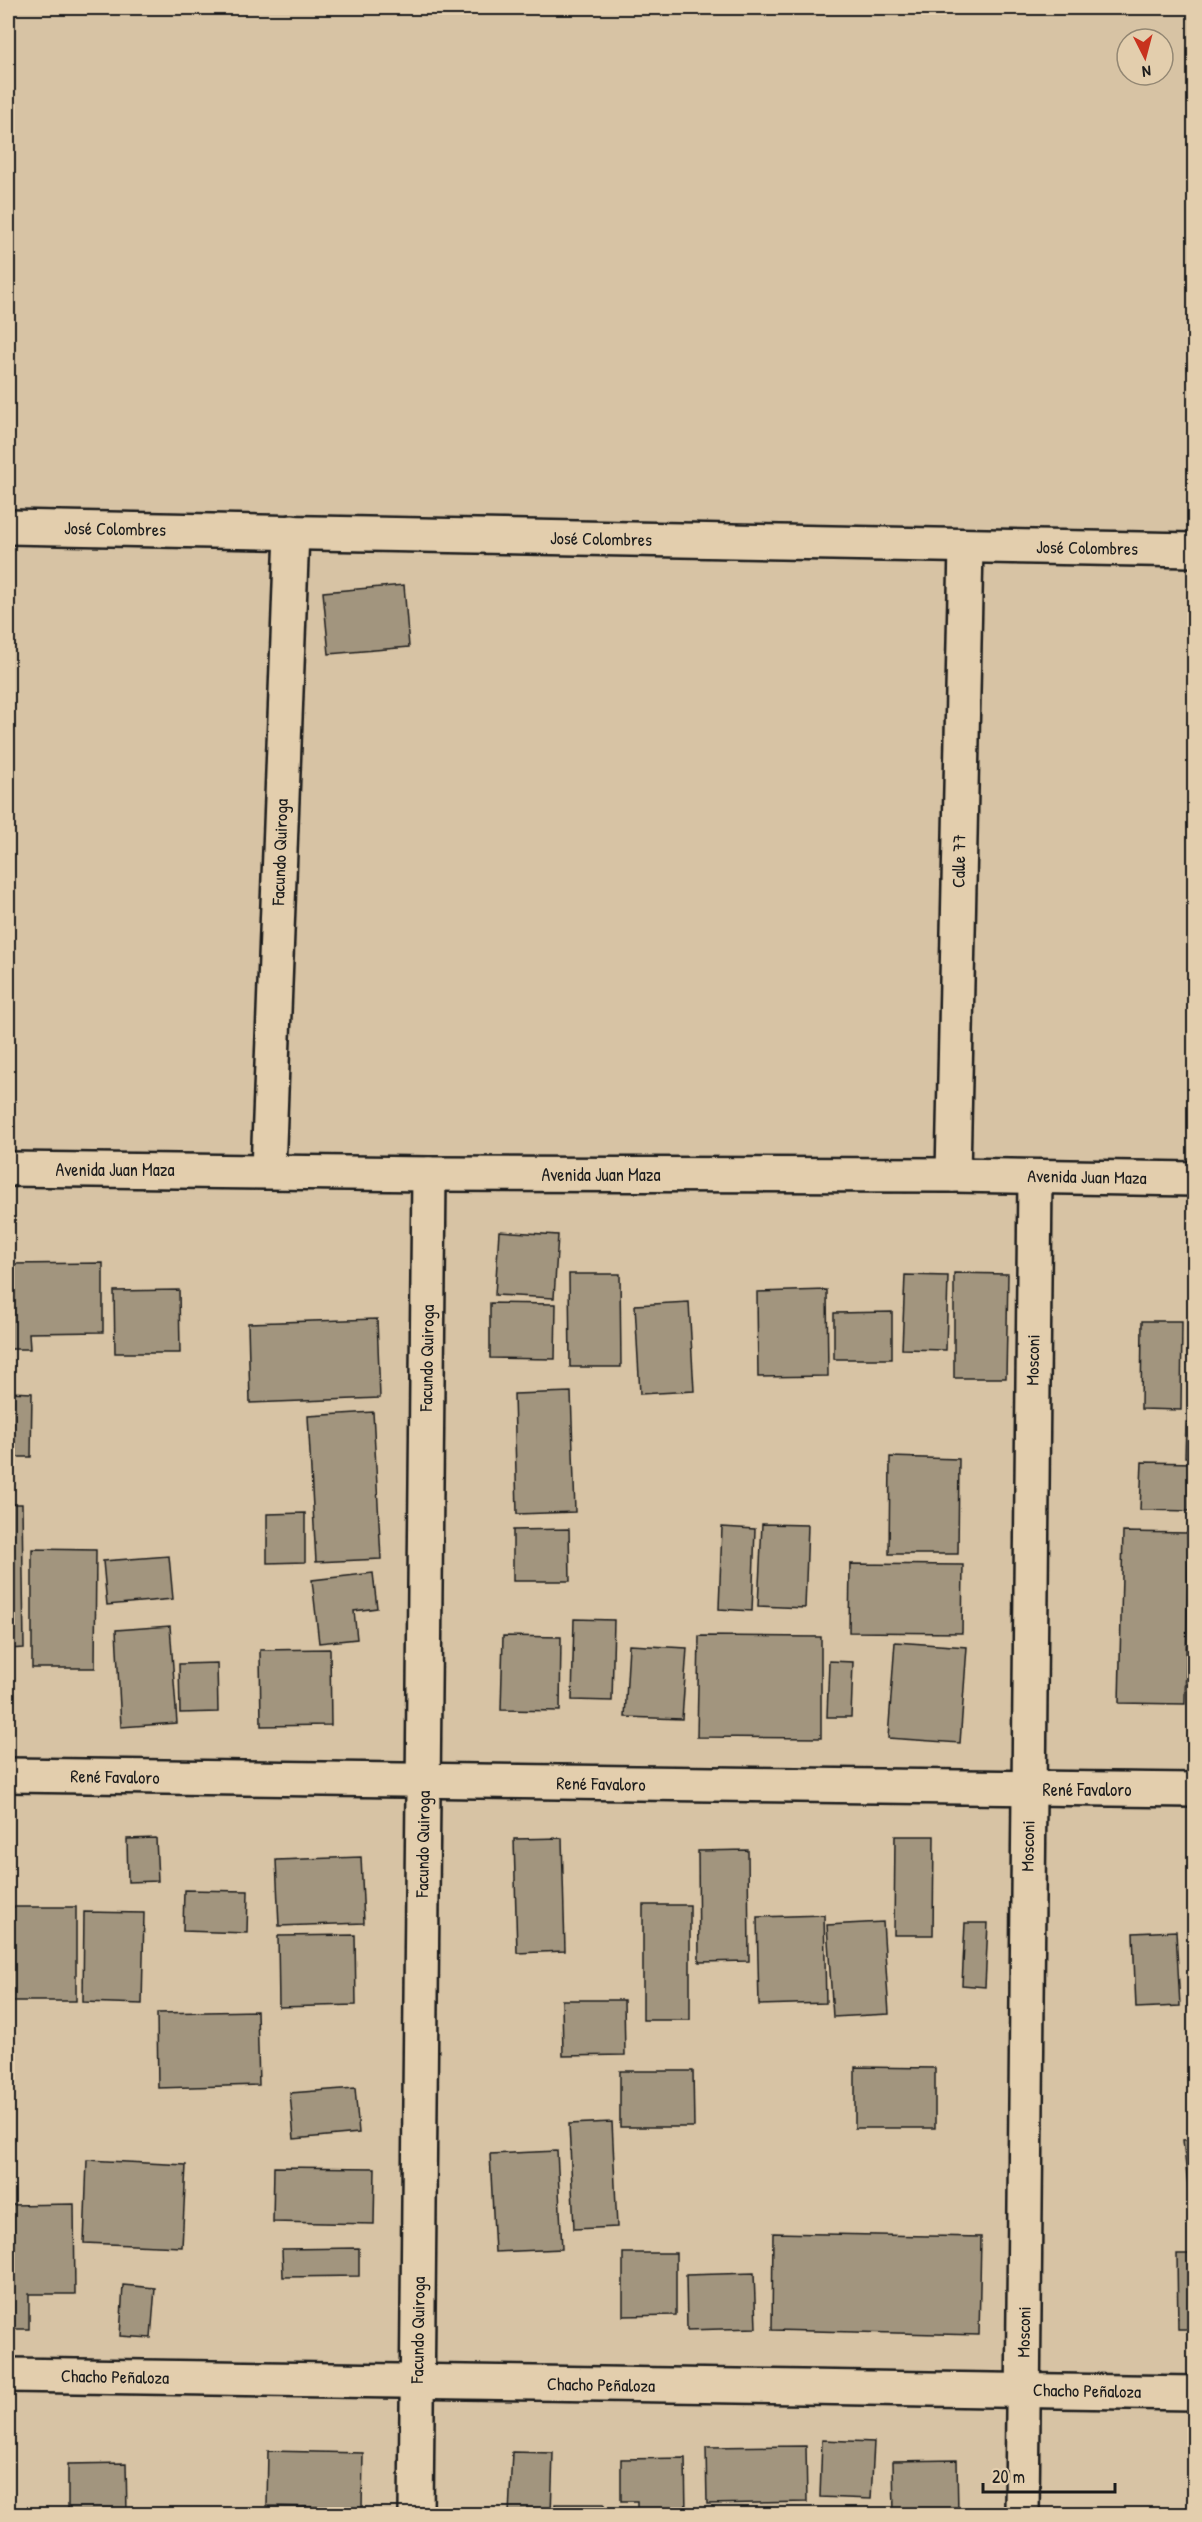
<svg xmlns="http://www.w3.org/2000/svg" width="1202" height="2522" font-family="'Patrick Hand',sans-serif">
<rect width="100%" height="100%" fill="#d7c3a4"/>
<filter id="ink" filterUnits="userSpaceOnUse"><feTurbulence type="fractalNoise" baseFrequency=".0167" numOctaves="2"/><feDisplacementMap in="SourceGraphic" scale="12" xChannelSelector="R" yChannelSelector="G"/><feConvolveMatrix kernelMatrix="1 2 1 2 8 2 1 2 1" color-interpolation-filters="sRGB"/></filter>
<g filter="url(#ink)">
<g fill="#a2957e" stroke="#1c1c1c" stroke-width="1.5">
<polygon points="404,585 409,647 329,654 323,592"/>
<polygon points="499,1231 558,1235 554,1298 495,1295"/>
<polygon points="103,1263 103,1332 29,1333 30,1349 8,1349 8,1264"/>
<polygon points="954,1273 1008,1274 1006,1378 954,1378"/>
<polygon points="569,1274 620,1274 621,1367 570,1367"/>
<polygon points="905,1275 948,1276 946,1350 902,1349"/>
<polygon points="179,1290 180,1353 115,1353 114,1291"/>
<polygon points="827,1290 828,1376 758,1377 757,1292"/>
<polygon points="689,1302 694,1391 640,1394 635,1305"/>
<polygon points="490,1303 556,1304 555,1359 490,1358"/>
<polygon points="892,1312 892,1359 834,1359 834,1313"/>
<polygon points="377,1319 380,1398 250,1403 248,1323"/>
<polygon points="1142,1321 1182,1321 1181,1410 1141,1409"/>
<polygon points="8,1392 32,1393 31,1457 8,1457"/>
<polygon points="571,1392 575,1512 517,1514 514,1394"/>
<polygon points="373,1412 381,1559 316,1562 308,1416"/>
<polygon points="1186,1422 1194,1423 1194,1457 1185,1457"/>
<polygon points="890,1457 959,1459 958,1554 889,1554"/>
<polygon points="1142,1462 1194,1463 1194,1511 1140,1510"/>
<polygon points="8,1504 22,1504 24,1648 8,1649"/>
<polygon points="305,1513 305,1562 267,1563 267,1514"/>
<polygon points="762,1524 808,1525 805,1608 758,1606"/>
<polygon points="722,1527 755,1529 752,1611 719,1609"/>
<polygon points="569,1529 570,1581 513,1581 513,1530"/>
<polygon points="1123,1532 1189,1533 1185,1704 1119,1703"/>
<polygon points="32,1549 96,1550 95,1668 32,1668"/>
<polygon points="169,1556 173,1599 107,1605 103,1561"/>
<polygon points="850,1564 963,1565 962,1633 849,1632"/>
<polygon points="373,1573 377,1608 354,1611 357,1639 319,1643 312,1580"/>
<polygon points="574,1619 614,1620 612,1701 572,1700"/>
<polygon points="170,1626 177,1723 121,1727 116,1630"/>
<polygon points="503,1636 561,1637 560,1711 501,1710"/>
<polygon points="699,1636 821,1637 821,1738 697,1737"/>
<polygon points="895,1642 967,1647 960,1743 888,1738"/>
<polygon points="629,1645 687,1648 682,1719 625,1717"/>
<polygon points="330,1649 331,1725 261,1726 260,1650"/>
<polygon points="829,1661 853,1662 851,1717 827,1717"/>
<polygon points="217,1663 218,1712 180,1713 179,1664"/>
<polygon points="895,1836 934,1836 933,1935 894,1935"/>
<polygon points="156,1838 158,1881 128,1882 127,1839"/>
<polygon points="562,1838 565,1951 517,1953 514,1839"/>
<polygon points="748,1850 749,1961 699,1962 698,1851"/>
<polygon points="361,1857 364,1923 279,1926 276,1860"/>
<polygon points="184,1890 248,1891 247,1933 183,1931"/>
<rect x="643" y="1905" width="47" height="115"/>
<rect x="8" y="1907" width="68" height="94"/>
<polygon points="84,1912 144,1913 142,2004 83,2002"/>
<polygon points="824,1915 826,2003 759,2005 757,1917"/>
<polygon points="883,1922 889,2014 833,2017 827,1925"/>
<polygon points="965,1923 988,1923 985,1987 962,1985"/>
<polygon points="1176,1931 1180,2006 1136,2008 1133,1933"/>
<polygon points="355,1935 356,2005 279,2007 278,1936"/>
<polygon points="562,2000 624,2000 625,2055 563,2056"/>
<polygon points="257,2011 259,2085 158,2088 157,2013"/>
<polygon points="855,2067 935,2068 935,2128 855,2128"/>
<polygon points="620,2071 693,2071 694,2127 620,2127"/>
<polygon points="355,2088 359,2133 294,2139 290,2093"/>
<polygon points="612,2122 617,2227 574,2229 569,2124"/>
<polygon points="1194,2139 1194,2204 1190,2204 1183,2140"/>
<polygon points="557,2151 562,2249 495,2252 490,2154"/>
<polygon points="87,2160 186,2165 182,2247 84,2243"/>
<polygon points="274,2167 375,2168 374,2224 273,2222"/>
<polygon points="74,2204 75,2294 29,2294 29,2329 8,2329 8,2205"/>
<polygon points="773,2233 981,2237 979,2335 772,2330"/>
<polygon points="359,2248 359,2276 283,2277 282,2249"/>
<polygon points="623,2253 676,2253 676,2315 623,2316"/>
<polygon points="1177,2254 1194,2254 1194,2329 1178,2329"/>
<polygon points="754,2273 756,2328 687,2330 686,2275"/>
<polygon points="123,2285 155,2288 151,2338 120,2336"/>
<polygon points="822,2440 874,2442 871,2499 820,2497"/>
<polygon points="806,2446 807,2502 707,2504 706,2447"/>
<polygon points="268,2451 363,2453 362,2508 267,2506"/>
<polygon points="512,2452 553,2453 551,2514 509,2514"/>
<polygon points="685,2458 686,2514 637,2514 637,2501 621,2501 621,2459"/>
<polygon points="957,2460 958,2514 894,2514 893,2461"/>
<polygon points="126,2463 127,2514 68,2514 68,2464"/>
<rect x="555" y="2504" width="49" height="10"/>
</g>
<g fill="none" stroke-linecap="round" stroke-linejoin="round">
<defs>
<g id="minor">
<polyline points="8,527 1194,550"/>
<polyline points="268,1171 292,532"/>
<polyline points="953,1175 966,546"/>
<polyline points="8,1775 1194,1790"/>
<polyline points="8,2375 1194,2393"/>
<polyline points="416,2514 429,1174"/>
<polyline points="1022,2514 1035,1177"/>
</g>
<polyline id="secondary" points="8,1169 429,1174 953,1175 1194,1179"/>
</defs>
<use href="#minor" stroke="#1c1c1c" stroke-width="38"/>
<use href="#secondary" stroke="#1c1c1c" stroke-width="38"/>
<use href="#minor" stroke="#e3cead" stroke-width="33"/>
<use href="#secondary" stroke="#e3cead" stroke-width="33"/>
</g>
</g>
<g text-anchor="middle" stroke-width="4.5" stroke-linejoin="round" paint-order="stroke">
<g font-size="18" fill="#1c1c1c" stroke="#e3cead">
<text transform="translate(115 529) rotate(1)" y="6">José Colombres</text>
<text transform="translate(601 539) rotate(1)" y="6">José Colombres</text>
<text transform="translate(1087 548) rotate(1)" y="6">José Colombres</text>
<text transform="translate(280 852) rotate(-88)" y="6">Facundo Quiroga</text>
<text transform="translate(959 861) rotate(-89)" y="6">Calle 77</text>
<text x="115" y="1176">Avenida Juan Maza</text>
<text x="601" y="1181">Avenida Juan Maza</text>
<text transform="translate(1087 1177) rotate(1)" y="6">Avenida Juan Maza</text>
<text transform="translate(427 1358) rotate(-89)" y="6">Facundo Quiroga</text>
<text transform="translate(1033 1360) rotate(-89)" y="6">Mosconi</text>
<text transform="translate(115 1777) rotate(1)" y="6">René Favaloro</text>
<text transform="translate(601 1784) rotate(1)" y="6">René Favaloro</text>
<text x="1087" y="1796">René Favaloro</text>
<text transform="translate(423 1844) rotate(-89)" y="6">Facundo Quiroga</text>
<text transform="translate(1028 1846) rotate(-89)" y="6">Mosconi</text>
<text transform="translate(418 2330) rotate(-89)" y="6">Facundo Quiroga</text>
<text transform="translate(1024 2332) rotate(-89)" y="6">Mosconi</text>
<text transform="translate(115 2377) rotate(1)" y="6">Chacho Peñaloza</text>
<text transform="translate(601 2385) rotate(1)" y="6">Chacho Peñaloza</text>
<text transform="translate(1087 2391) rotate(1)" y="6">Chacho Peñaloza</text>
</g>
</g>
<rect width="1202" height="2522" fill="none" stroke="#e3cead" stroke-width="30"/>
<rect x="15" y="15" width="1172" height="2492" fill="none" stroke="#1c1c1c" stroke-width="2" filter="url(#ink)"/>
<g transform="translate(1145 57) rotate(174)"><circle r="28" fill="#e3cead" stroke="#938773" stroke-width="1.5"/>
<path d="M0-4.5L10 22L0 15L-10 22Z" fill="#c8321e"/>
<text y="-9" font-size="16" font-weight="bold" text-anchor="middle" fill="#1c1c1c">N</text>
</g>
<path d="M983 2483v9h132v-9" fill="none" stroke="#1c1c1c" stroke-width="3"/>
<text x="992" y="2483" font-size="18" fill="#1c1c1c" stroke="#e3cead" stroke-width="4.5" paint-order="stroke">20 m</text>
</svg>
